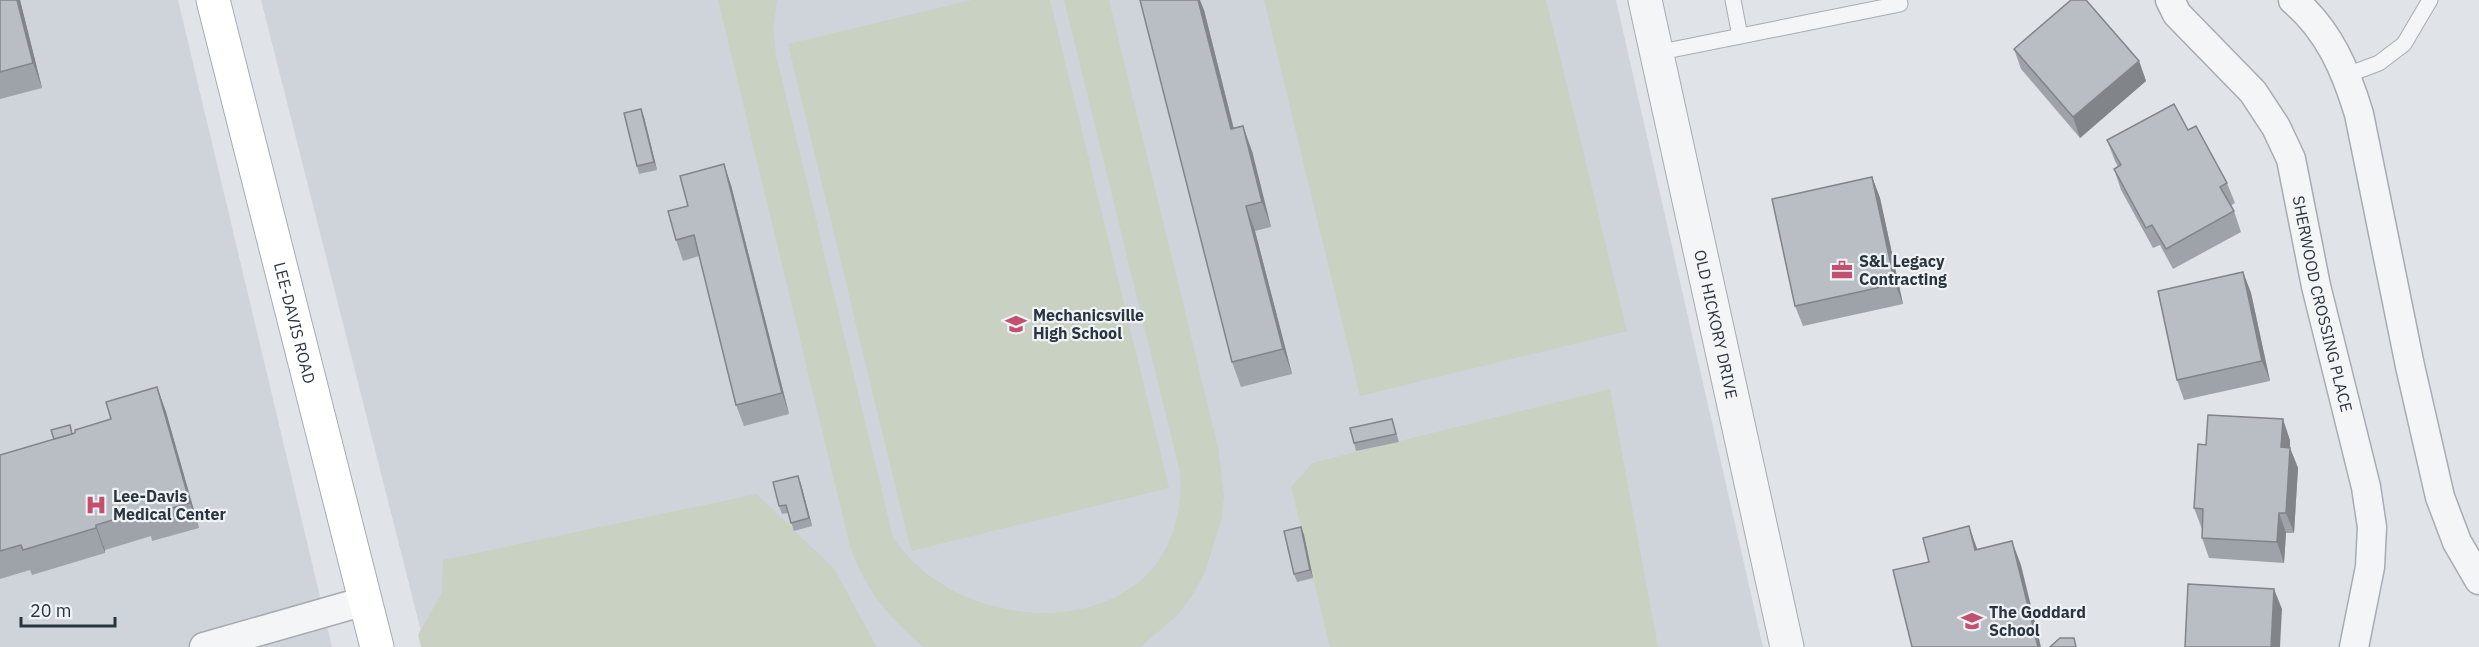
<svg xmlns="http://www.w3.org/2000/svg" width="2479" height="647" font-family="'IBM Plex Sans',sans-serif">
<rect width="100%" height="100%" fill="#e0e4e8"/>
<g fill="#cfd4da">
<polygon points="0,0 178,0 332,647 0,647"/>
<polygon points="261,0 1616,0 1763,647 425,647"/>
</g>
<g fill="#c8d1c2">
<path d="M718,0H777L773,30L776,55L893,537C963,647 1191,647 1180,472L1064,0H1109L1218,447L1224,497L1221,521L1205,572L1192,596L1176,617L1140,647H924C891,621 863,587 850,546Z"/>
<polygon points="972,0 1050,0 1169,488 911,551 788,44"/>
<polygon points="1264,0 1546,0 1627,331 1360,396"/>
<polygon points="1610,389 1658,647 1330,647 1291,487 1312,463"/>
<polygon points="757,494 834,569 877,647 421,647 418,635 442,593 443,560"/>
</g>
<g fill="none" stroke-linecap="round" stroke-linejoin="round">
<defs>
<g id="service">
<polyline points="1733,0 1740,36"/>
<polyline points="1656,53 1900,4 1899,0"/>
<polyline points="2347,75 2379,63 2404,44 2430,0"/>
</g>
<g id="minor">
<path id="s1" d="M2170,0L2177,14L2253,92L2276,127L2291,159L2316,286L2366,487L2372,527L2370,567L2354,647"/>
<path d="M2293,0C2329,30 2346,71 2359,114L2410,366L2440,497L2457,542L2479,580"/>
<polyline points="204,647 365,601"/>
</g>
<g id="tertiary">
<path id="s2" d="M1645,0L1787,647"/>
</g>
<g id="secondary">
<path id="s3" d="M213,0L377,647"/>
</g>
</defs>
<use href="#service" stroke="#a6acb2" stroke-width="17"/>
<use href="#minor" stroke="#a6acb2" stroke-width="31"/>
<use href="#tertiary" stroke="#a6acb2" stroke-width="35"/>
<use href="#secondary" stroke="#a6acb2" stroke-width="35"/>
<use href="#service" stroke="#f3f5f7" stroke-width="15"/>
<use href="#minor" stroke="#f3f5f7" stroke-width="28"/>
<use href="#tertiary" stroke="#f3f5f7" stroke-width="33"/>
<use href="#secondary" stroke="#fff" stroke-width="33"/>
</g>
<g fill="#9ea3a9">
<polygon points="0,0 20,0 42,88 0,99"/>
<polygon points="1204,10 1234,129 1252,151 1271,227 1255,231 1292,374 1241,387 1232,362"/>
<polygon points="2014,49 2139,61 2146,81 2080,138 2021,69"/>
<polygon points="644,117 657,170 639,174 637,166"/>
<polygon points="2188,130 2227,183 2235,203 2230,206 2234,211 2241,232 2173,269 2160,245 2153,248 2121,190 2114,169 2118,167 2115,161 2107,140"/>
<polygon points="1872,177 1880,198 1903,304 1803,326 1795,306"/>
<polygon points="731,185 789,414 744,426 736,405 699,256 683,261 676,240"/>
<polygon points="2243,272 2251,293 2270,381 2184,400 2177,380"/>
<polygon points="157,387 166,412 199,528 152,541 151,536 105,550 105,553 32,575 30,570 0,579 0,455 73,434 111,419"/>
<polygon points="1392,419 1399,442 1356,451 1354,443"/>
<polygon points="2290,440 2290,448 2298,468 2294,533 2286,533 2284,563 2209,558 2202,538 2202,529 2194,508 2206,445"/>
<polygon points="801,484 812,526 794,531 788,513 782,514 779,506"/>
<polygon points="1301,527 1304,535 1313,578 1297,582 1294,574"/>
</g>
<g fill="#818589">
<polygon points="17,0 20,0 42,88 33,63"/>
<polygon points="1198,0 1200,0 1204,10 1240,154 1231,129"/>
<polygon points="2139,61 2146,81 2080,138 2073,117"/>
<polygon points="641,109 644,117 657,170 654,162"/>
<polygon points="1243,126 1252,151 1271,227 1262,202"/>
<polygon points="724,164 731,185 789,414 782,393"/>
<polygon points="1872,177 1880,198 1903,304 1895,284"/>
<polygon points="1246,206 1255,231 1292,374 1283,349"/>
<polygon points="2243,272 2251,293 2270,381 2262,361"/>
<polygon points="157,387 166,412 199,528 190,503"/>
<polygon points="2283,419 2290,440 2290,457 2290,448 2298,468 2294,533 2286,513 2281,447"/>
<polygon points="798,476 801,484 812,526 809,518"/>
<polygon points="2279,513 2286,533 2284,563 2277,542"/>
<polygon points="96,525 105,550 105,553 96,528"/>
<polygon points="1969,526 1978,551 1975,550"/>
<polygon points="1301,527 1304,535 1313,578 1310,570"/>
<polygon points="2012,541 2021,565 2041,647 2038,647"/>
<polygon points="2274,589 2282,609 2280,647 2271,647"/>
</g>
<g fill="#b8bec4" stroke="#818589" stroke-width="1.5">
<polygon points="0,0 17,0 33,63 0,72"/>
<polygon points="1140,0 1198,0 1231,129 1243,126 1262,202 1246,206 1283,349 1232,362"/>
<polygon points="2071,0 2086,0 2139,61 2073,117 2014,49"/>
<polygon points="2174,104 2188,130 2196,126 2227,183 2220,187 2234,211 2166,249 2152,225 2146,228 2114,169 2121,165 2107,140"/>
<polygon points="641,109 654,162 637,166 624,113"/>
<polygon points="724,164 782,393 736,405 694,235 676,240 668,211 688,206 680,176"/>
<polygon points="1872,177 1895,284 1795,306 1772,199"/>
<polygon points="2243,272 2262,361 2177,380 2158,291"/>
<polygon points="157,387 190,503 143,516 142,511 96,525 96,528 23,550 21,545 0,551 0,455 75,433 75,430 111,419 106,402"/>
<polygon points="2208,415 2283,419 2281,447 2290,448 2286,513 2279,513 2277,542 2202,538 2203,509 2194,508 2198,444 2206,445"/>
<polygon points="1392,419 1396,434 1354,443 1350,428"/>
<polygon points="70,425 72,434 54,439 51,430"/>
<polygon points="798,476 809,518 791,523 786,505 779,506 773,482"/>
<polygon points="1969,526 1975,550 2012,541 2038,647 1912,647 1893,570 1929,562 1923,538"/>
<polygon points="1301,527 1310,570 1294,574 1284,531"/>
<polygon points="2188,584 2274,589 2271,647 2185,647"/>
<polygon points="2060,638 2074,638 2076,647 2050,647"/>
</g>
<defs>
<symbol id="office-bare" viewBox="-9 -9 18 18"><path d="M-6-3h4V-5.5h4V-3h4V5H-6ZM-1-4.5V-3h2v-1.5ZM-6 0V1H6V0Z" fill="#c25071" stroke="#f0f3f6" stroke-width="2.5" paint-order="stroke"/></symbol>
<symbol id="school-bare" viewBox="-9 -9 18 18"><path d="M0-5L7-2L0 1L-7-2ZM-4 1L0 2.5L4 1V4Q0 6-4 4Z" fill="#c25071" stroke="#f0f3f6" stroke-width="2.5" paint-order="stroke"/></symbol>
<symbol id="hospital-bare" viewBox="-9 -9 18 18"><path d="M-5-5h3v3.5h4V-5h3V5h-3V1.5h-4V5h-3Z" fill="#c25071" stroke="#f0f3f6" stroke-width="2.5" paint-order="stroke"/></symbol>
</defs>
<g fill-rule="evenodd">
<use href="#office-bare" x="1827" y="255" width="30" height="30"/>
<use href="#school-bare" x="1001" y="309" width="30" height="30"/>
<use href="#hospital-bare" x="81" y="490" width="30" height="30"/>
<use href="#school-bare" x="1957" y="606" width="30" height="30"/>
</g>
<g text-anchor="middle" stroke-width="4.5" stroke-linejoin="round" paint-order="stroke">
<g font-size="16" font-weight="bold" fill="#2a343e" stroke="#f0f3f6" text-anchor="start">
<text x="1859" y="267">S&amp;L Legacy<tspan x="1859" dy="18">Contracting</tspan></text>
<text x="1033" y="321">Mechanicsville<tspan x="1033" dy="18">High School</tspan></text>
<text x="113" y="502">Lee-Davis<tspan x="113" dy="18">Medical Center</tspan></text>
<text x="1989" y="618">The Goddard<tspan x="1989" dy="18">School</tspan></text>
</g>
<g font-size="16" fill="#2a343e" stroke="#f0f3f6">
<text dy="6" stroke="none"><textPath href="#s1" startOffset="350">SHERWOOD CROSSING PLACE</textPath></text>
<text dy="6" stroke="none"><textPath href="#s3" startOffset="333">LEE-DAVIS ROAD</textPath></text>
<text dy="6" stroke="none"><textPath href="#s2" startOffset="332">OLD HICKORY DRIVE</textPath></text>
</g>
</g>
<path d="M21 617v9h94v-9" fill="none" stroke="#2a343e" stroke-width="3"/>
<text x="30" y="617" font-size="18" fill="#2a343e" stroke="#f0f3f6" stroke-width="4.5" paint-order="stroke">20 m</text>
</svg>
